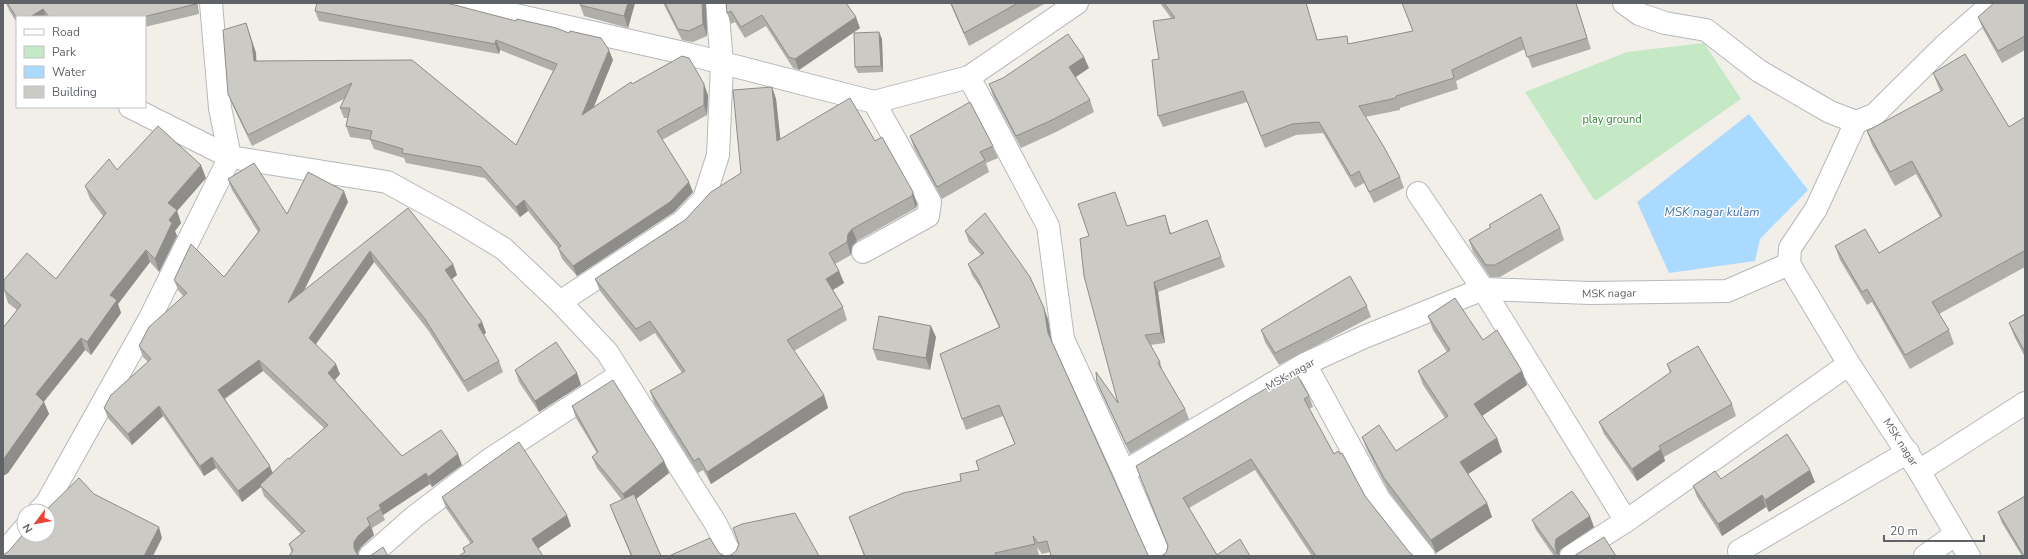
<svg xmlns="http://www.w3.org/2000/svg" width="2028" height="559" font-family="'Nunito Sans',sans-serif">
<rect width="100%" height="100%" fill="#f1efe8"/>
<polygon fill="#c5e8c5" points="1704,43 1741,99 1595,201 1525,92 1627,52"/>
<polygon fill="#aadaff" points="1749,114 1808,190 1760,239 1755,261 1669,273 1637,202"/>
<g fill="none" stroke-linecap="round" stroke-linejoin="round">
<defs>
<g id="minor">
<polyline points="463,3 688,54 874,102 969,77 1077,3"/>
<polyline points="1624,3 1639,14 1665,23 1706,30 1759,71 1830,112 1856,122 1874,115 1944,46 1993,3"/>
<polyline points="969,77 1048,226 1063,339 1124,472 1160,556"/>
<polyline points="130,107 230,157 387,182 458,221 504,249 560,302 607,352 716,524 731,556"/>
<polyline points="1418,193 1483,289 1626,521"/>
<polyline points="863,252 928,216 930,202 874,102"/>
<polyline points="1789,264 1790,248 1816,209 1856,122"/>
<polyline points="560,302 682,222 704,199 718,155 722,64 717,3"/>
<polyline points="1305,364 1379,499 1424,556"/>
<polyline points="1919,471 2025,403"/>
<polyline points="1124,472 1305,364 1364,337 1483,289 1590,293 1727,291 1789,264 1849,364 1919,471 1969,556"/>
<polyline points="39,511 46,504 150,318 230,157 220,108 211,3"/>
<polyline points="1739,551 1908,452"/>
<polyline points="3,554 24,529"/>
<polyline points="370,556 414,517 489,460 621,374"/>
<polyline points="1571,556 1626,521 1849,364"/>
<polyline points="1925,556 1956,534"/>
</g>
</defs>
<use href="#minor" stroke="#b5b8bc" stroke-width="24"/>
<use href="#minor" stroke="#fff" stroke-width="22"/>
</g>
<g fill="#afaea9" fill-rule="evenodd">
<polygon points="6,3 197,3 199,14 145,27 145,17 17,17 17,23 9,10"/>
<polygon points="635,3 628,28 584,16 580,5"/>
<polygon points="663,3 706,3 707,36 693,42 682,40"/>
<polygon points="726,3 860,28 799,70 793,68 766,26 745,38 735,22 731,24 727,13"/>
<polygon points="950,3 1046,3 969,46"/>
<polygon points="1160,3 1306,3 1317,40 1350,44 1413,31 1402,3 1576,3 1591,49 1532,68 1525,49 1456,81 1458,89 1400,108 1400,110 1365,117 1400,177 1404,188 1374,203 1364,183 1355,188 1323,133 1296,135 1265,148 1247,102 1163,127 1158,116 1159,59 1171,18"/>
<polygon points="2025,3 2025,50 2002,63 1983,29 1978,17"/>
<polygon points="315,11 613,60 593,108 632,84 708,95 707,115 662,140 693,192 674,212 577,276 562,259 558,248 528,211 520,217 485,178 406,163 404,158 374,149 370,140 350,137 346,126 348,118 344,118 340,108 344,99 252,146 232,104 228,94 246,23 256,53 256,61 412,60 516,145 553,71 500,50 499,54 319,21"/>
<polygon points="879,32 882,39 883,72 858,73 855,67"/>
<polygon points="1089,68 1075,77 1090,100 1094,112 1056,132 1021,148 993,96 989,84"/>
<polygon points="1933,73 2009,127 2025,117 2025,267 1939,314 1949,330 1954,344 1910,369 1872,302 1867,305 1840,260 1835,246 1879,253 1940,217 1916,174 1895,186 1872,145 1867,131 1941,92 1938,86"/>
<polygon points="772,87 776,99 780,139 875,141 882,137 917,204 916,208 857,241 852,246 851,255 835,264 839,271 844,283 833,290 843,307 847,320 794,351 824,395 828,408 711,484 703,470 698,473 654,403 650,391 682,373 655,333 640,342 600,291 595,279 685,220 741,173"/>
<polygon points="910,136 993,146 998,158 986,163 989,172 942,199 914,148"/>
<polygon points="117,170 206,178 177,211 181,223 175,231 177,236 159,272 150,262 118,304 121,313 91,355 85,350 44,402 49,414 8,473 3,476 3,328 17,310 8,303 4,290 56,279 103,216 90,199 85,186"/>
<path d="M228,179L287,214L348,202L304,291L408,208L453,264L457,275L452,279L482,322L486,333L483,335L499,361L503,372L468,392L428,330L374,262L316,344L340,374L335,380L402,456L462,465L432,487L430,484L383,515L385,520L372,528L374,535L361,547L358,552L292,553L289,544L301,534L264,496L261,487L242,502L216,468L204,476L163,416L132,445L108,418L104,408L148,362L143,357L139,346L183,296L178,290L174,280L224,277L258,232L232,190ZM263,371L324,428L273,473L225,399Z"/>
<polygon points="1165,215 1171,234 1221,257 1225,267 1158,292 1165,343 1150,345 1160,362 1163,372 1185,409 1189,419 1130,454 1101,392 1097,382 1118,403 1127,226"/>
<polygon points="1489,225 1560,228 1564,240 1500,277 1490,277 1473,252 1469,240 1490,228"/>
<polygon points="965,231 1048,319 1050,552 1042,554 1037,547 1039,555 1034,556 864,556 849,517 961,481 979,470 1015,445 1003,416 966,430 962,419 999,327 982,290 972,275 968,264 981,255 969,242"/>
<polygon points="1367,306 1371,317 1279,365 1265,342 1261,330"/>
<polygon points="2025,314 2025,357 2014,336 2009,323"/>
<polygon points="1428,316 1483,340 1522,371 1527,385 1482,416 1497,438 1502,452 1468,474 1487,503 1492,517 1436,553 1389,492 1367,450 1362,437 1396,451 1445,418 1423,385 1418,371 1447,352 1433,330"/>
<polygon points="936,337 930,370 877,360 873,349"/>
<polygon points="1667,364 1732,404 1736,416 1664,457 1665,461 1637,481 1604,434 1599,422 1670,373"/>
<polygon points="515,370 577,373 581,385 539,412 519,382"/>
<polygon points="1309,396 1313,407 1309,409 1334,454 1365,496 1410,553 1414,556 1312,556 1255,470 1189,508 1217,555 1166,553 1168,547 1136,466"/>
<polygon points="572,406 664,461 669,473 636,499 661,556 631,556 615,518 610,505 622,500 597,468 592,457 597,453 576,418"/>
<polygon points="1721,479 1815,482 1769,512 1766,507 1722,536 1697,497 1693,486"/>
<polygon points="442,497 571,526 538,548 464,553 463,548 471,544 446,508"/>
<polygon points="1998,512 2025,556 2022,556 2002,523"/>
<polygon points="1532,520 1594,527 1560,550 1559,554 1561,556 1554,556 1536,530"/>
</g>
<g fill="#8f8d8a">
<polygon points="196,3 197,3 199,14"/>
<polygon points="628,3 635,3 628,28 624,16"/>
<polygon points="702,3 706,3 707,36 703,24"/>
<polygon points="1306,3 1321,51 1317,40"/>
<polygon points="43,9 46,17 30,17"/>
<polygon points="856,17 860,28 799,70 795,59"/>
<polygon points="246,23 256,53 257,71 254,61"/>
<polygon points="879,32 882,39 883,72 881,66"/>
<polygon points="496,40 500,50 499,54 495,44"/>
<polygon points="609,50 613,60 586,126 582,115"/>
<polygon points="1084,57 1089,68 1073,79 1069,67"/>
<polygon points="704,84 708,95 707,115 704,105"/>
<polygon points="772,87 776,99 782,153 777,141"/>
<polygon points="201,165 206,178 177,211 181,223 175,231 177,236 159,272 155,259 169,220 168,203"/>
<polygon points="689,182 693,192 674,212 577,276 573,266"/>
<polygon points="344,191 348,202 292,314 288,303"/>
<polygon points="913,192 917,204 916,208 912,196"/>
<polygon points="524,200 528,211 520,217 516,207"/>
<polygon points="1165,215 1168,225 1174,244 1170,234"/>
<polygon points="852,229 857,241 852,246 851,255 847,242 848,234"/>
<polygon points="146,250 150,262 118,304 121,313 91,355 87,342 110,295"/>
<polygon points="370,251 374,262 313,348 309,338"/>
<polygon points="453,264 457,275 449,281 445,270"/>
<polygon points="839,271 844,283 831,291 826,279"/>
<polygon points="1154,282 1158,292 1165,343 1161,333"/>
<polygon points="1044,308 1048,319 1052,344 1048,333"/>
<polygon points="482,322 486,333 482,336 478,325"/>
<polygon points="931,326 936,337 930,370 926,358"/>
<polygon points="81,338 85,350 40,406 36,394"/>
<polygon points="259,360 263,371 222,400 218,390"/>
<polygon points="336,364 340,374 332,383 328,373"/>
<polygon points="1522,371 1527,385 1479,418 1474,404"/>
<polygon points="577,373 581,385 539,412 535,401"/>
<polygon points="824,395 828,408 711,484 707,472"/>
<polygon points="44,402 49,414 8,473 3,476 3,460"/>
<polygon points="159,406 163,416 132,445 128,434"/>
<polygon points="1497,438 1502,452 1465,476 1460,462"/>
<polygon points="1661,449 1665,461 1637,481 1632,469"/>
<polygon points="458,454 462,465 432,487 428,477"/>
<polygon points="212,457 216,468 204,476 200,466"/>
<polygon points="664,461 669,473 627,506 623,494"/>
<polygon points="270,466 274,477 260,485 261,487 242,502 238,491"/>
<polygon points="1810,470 1815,482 1769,512 1765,500"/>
<polygon points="426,473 430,484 383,515 379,505"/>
<polygon points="1762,495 1766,507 1722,536 1718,524"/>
<polygon points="1487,503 1492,517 1436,553 1431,540"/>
<polygon points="567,515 571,526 536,550 532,539"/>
<polygon points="1590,516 1594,527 1560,550 1559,556 1558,556 1555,546 1556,539"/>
<polygon points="370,525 374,535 361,547 358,552 358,556 354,548 354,542 358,536"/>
<polygon points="159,527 162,538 153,556 144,556"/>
</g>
<g fill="#cccac5" stroke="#8f8d8a">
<polygon points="7,3 196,3 196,4 143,17 49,17 43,9 30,17 17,17 17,18"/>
<polygon points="317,3 447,3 516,21 517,19 556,28 569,33 570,31 601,38 609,50 582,115 631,82 632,84 682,56 689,58 704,84 704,105 657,131 689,182 670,202 573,266 558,248 561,246 524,200 516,207 481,167 402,153 403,149 370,139 372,131 346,126 350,108 340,108 352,83 248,135 228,94 223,30 246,23 252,43 254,61 412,60 516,145 557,64 496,40 495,44 315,11"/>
<polygon points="581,3 628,3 624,16 580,5"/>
<polygon points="665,3 702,3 703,24 689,31 678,29"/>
<polygon points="726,3 846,3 856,17 795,59 789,57 762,15 741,27 731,11 727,13"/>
<polygon points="951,3 1018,3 964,33"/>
<polygon points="1164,3 1306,3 1317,40 1347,36 1348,44 1413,31 1402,3 1576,3 1587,38 1527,57 1521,37 1452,70 1454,78 1396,96 1396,98 1359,106 1384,147 1400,177 1369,192 1359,171 1351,176 1319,122 1292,124 1261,136 1243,91 1158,116 1152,60 1159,59 1153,21 1175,18"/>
<polygon points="1994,3 2025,3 2025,36 1998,51 1978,17"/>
<polygon points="879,32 881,66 855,67 854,33"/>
<polygon points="1068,34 1084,57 1069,67 1090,100 1052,120 1016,136 989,84 1003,78"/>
<polygon points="1965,54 2009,127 2025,117 2025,252 2024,251 1932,302 1949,330 1905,355 1867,289 1862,292 1835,246 1865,229 1879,253 1942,216 1912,161 1890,172 1867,131 1943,90 1933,73"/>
<polygon points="772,87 777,141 850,98 875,141 882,137 913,192 912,196 852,229 848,234 847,242 829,253 839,271 826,279 843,307 787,340 824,395 707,472 699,458 694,461 650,391 685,371 650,321 636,329 595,279 685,220 711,192 741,173 733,90"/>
<polygon points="970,102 993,146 980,152 985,160 937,187 910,136"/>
<polygon points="158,126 201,165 168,203 177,210 169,220 172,223 155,259 146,250 110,295 117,300 87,342 81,338 36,394 44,402 3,460 3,328 21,305 4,290 4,280 27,253 56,279 106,213 85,186 109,159 117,170"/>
<polygon points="254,163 287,214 308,172 344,191 288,303 408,208 453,264 445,270 482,322 478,325 499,361 464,381 425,319 370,251 309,338 336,364 328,373 402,456 441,430 458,454 428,477 426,473 379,505 381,509 367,518 370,525 358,536 354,542 354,548 357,554 360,556 289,556 293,550 289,544 305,531 260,485 288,458 289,459 328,425 259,360 218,390 270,466 238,491 212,457 200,466 159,406 128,434 104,408 111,395 151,359 139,346 149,327 187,293 174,280 191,244 224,277 260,230 228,179"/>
<polygon points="1115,192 1127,226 1165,215 1170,234 1207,220 1221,257 1154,282 1161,333 1145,335 1160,362 1158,363 1185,409 1126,444 1097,382 1096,372 1118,403 1084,276 1080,239 1089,236 1078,204"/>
<polygon points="1541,194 1560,228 1495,265 1486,265 1469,240 1491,227 1489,225"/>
<polygon points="985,213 1030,277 1044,308 1048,333 1148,555 1151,556 1051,556 1047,541 1038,543 1033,536 1035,544 995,553 996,556 865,556 849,517 903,493 961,481 960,474 979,470 976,461 1015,444 999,405 962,419 940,354 1000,327 978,279 968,264 984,253 965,231"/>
<polygon points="1350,276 1367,306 1275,353 1261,330"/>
<polygon points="1455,298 1483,340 1497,330 1522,371 1474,404 1497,438 1460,462 1487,503 1431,540 1384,478 1362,437 1379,425 1396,451 1448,416 1418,371 1450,350 1428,316"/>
<polygon points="2025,314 2025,352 2009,323"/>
<polygon points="879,316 931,326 926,358 873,349"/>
<polygon points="556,342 577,373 535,401 515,370"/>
<polygon points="1698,346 1732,404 1659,446 1661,449 1632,469 1599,422 1671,372 1667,364"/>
<polygon points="1295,371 1309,396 1304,399 1334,454 1338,451 1340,454 1342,453 1365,496 1410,553 1414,556 1316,556 1251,459 1183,498 1217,555 1240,539 1250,556 1161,556 1166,553 1168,546 1136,466"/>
<polygon points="613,380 664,461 623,494 592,457 598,452 572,406"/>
<polygon points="1787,434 1810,470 1765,500 1762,495 1718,524 1693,486 1715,471 1721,479"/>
<polygon points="519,442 567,515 532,539 543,556 459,556 465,552 463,548 473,542 442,497"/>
<polygon points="79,478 94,494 159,527 144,556 3,556 3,555 9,551 24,533 24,535 48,535 48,511 45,511"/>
<polygon points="1572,491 1590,516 1556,539 1555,546 1557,553 1561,556 1558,556 1532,520"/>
<polygon points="634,494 661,556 632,556 610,505"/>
<polygon points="2025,496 2025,556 2024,556 1998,512"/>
<polygon points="795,513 819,556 669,556 710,538 719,553 725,556 731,555 736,551 739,544 733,528 742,524"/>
<polygon points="1604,537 1616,556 1574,556"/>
<polygon points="383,547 388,556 370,556"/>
</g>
<g text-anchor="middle" stroke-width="3" stroke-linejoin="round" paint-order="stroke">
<g font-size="11" fill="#348238" stroke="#fff">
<text x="1612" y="123">play ground</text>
</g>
<g font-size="11" fill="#5f6368" stroke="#fff">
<text transform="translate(1609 293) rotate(-1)" y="4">MSK nagar</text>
<text transform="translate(1290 374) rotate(-29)" y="4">MSK nagar</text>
<text transform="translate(1901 442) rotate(57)" y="4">MSK nagar</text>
</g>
<g font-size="12" font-style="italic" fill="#4174aa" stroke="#fff">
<text x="1712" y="216">MSK nagar kulam</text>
</g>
</g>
<rect width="2028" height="559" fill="none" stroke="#5f6368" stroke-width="8"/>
<rect x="16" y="16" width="130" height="92" fill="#ffffff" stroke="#bfc1c3"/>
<rect x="24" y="29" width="20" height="6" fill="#ffffff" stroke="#bfc1c3"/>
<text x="52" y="36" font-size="12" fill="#5f6368">Road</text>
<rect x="24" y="46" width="20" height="12" fill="#c5e8c5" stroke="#bfc1c3"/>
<text x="52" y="56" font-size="12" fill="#5f6368">Park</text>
<rect x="24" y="66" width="20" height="12" fill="#aadaff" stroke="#bfc1c3"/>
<text x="52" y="76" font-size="12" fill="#5f6368">Water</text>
<rect x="24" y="86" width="20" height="12" fill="#cccac5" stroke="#bfc1c3"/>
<text x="52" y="96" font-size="12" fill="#5f6368">Building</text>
<g transform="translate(36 523) rotate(238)"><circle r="19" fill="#ffffff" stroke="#bfc1c3"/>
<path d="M0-3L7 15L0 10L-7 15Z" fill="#ea4335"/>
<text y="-6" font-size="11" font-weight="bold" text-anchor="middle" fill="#5f6368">N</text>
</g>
<path d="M1884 535v6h100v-6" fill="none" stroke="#5f6368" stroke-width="2"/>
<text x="1890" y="535" font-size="12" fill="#5f6368" stroke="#ffffff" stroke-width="3" paint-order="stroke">20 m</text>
</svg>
